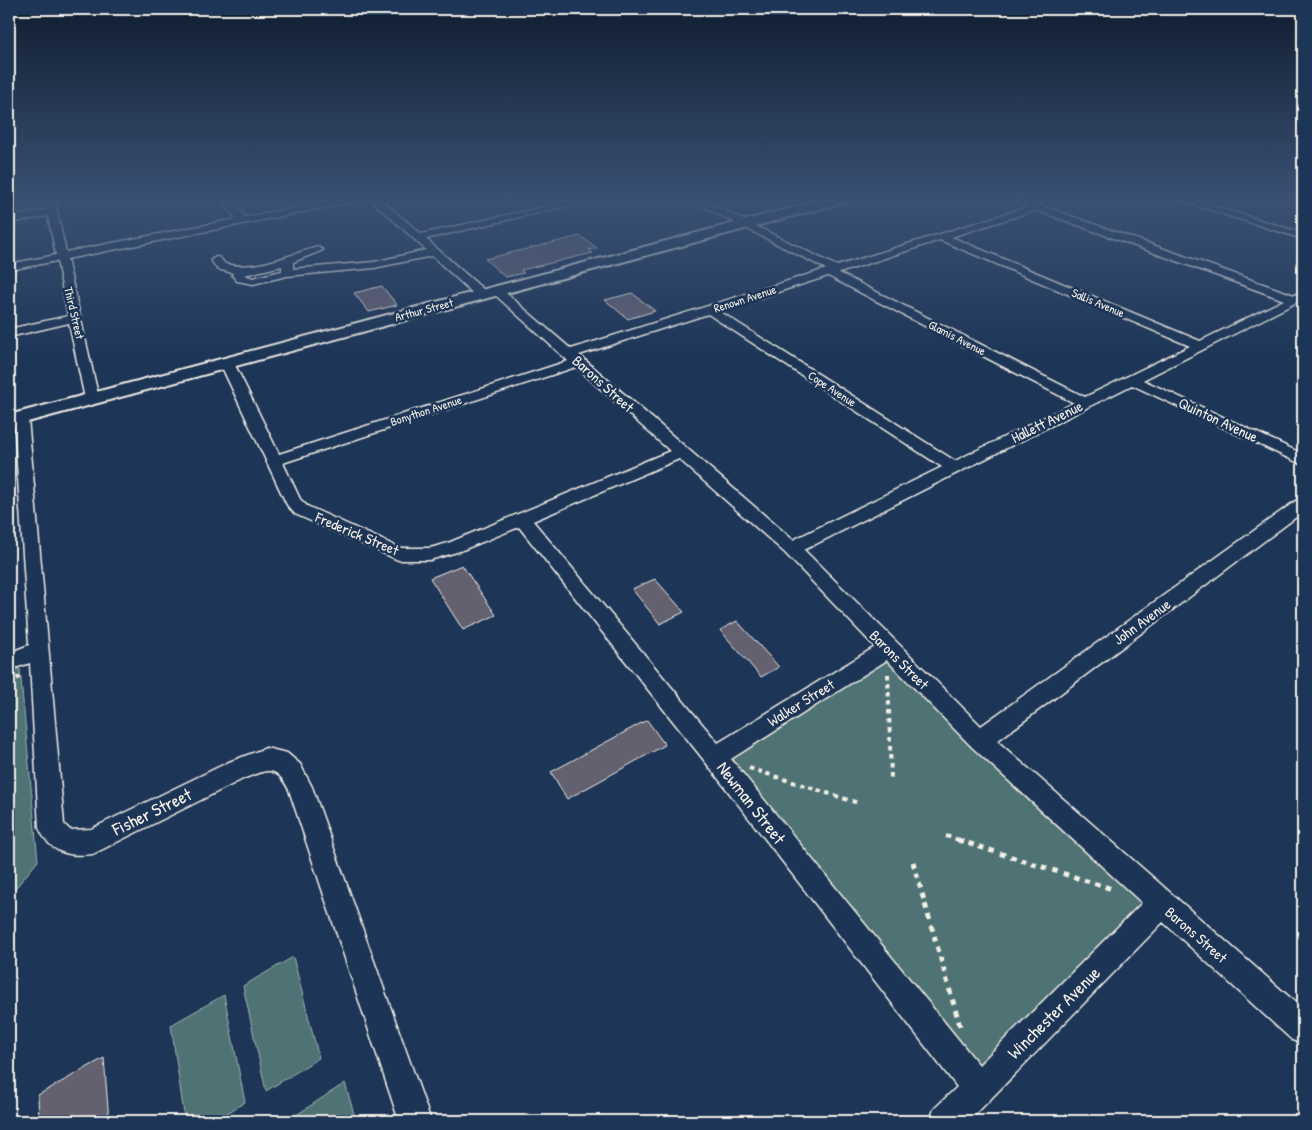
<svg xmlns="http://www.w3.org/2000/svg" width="1312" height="1130" font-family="'Patrick Hand',sans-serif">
<rect width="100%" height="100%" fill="#1d3557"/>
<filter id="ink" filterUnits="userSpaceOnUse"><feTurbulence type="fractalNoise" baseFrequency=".02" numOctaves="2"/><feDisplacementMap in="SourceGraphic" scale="10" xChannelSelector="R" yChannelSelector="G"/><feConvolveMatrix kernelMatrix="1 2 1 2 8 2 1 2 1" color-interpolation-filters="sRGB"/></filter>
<g filter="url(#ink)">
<g fill="#507374" stroke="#a2b2ae">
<polygon points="888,649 1161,904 978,1089 715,757"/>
<polygon points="20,669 38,861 13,891 9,979 9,673"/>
<polygon points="293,957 319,1058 266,1091 243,986"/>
<polygon points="224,995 245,1102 215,1121 185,1121 171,1025"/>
<polygon points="345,1083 356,1121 287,1121"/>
</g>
<g fill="#636070" stroke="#f4f1e8">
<polygon points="580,236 597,248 589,250 593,253 521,270 524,273 505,277 485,259"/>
<polygon points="382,286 397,305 369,312 354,293"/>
<polygon points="632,293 655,311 628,319 605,300"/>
<polygon points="462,565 496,615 463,630 430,578"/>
<polygon points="655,579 684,612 660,624 632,589"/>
<polygon points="737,621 779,667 761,677 720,630"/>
<polygon points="647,720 665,745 567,799 551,772"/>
<polygon points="104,1058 109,1121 39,1121 38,1095"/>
</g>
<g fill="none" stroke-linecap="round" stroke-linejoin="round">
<defs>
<g id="street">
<polygon points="44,199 54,199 66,252 236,219 222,199 232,199 245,217 339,199 358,199 353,202 67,259 99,399 92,403 85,399 69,323 9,337 9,329 68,316 57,261 9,270 9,264 56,255 48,216 9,223 9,217 47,210"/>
<path d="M370,199H380L421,234L580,199H597L426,239L485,291V297H477L432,256L374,268L287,276L253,284L237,281L232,275L233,273L217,269L211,260L216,257L220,258L225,264C257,271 287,255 318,247L323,250L293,262V269L374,262L426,250ZM282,266V271L253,278L244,275Z"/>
<path d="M689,199H701L837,266L1027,207L1009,199H1023L1294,295L1303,292V299L1143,380L1303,454V465L1132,385L804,550L981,726L1297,500L1303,498V512L997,741L1303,1009V1044L1292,1040L1163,922L969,1121H930L934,1109L957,1087L707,764L519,527L460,551L430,560H398L295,514L287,505L220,363L222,360L227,359L234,363L279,454L568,361L492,292V288H500L571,349L826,269ZM1036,210L1284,300L1200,341L951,237ZM940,240L1190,346L1085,397L839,273ZM828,276L1074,403L955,461L719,311ZM708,314L942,467L793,540L579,355ZM576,367L670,451L448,543L430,548H400L307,506L300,499L283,463ZM679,459L785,553L875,647L718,743L533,521ZM887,660L972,747L1142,903L979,1065L731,759Z"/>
<polygon points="1175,199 1190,199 1303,233 1303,239"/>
<path d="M21,414L28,418L64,824L70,830L91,829L229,762L266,748L287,753L300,764L312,787L431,1121H399L289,790C276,765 268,769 245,778L93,854C68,857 50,853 39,828L30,663L9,670V653L29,645L14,418Z"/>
</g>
<polygon id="secondary" points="825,199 847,199 845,202 9,427 9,415"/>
</defs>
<use href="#street" stroke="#f4f1e8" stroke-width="3"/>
<use href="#secondary" stroke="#f4f1e8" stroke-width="4"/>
<g stroke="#f4f1e8" stroke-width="4" stroke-dasharray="4.5 4.5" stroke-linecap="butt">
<polyline points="888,674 891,780"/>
<polyline points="9,683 20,677"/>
<polyline points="749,768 858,803"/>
<polyline points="946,836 962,841"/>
</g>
<g stroke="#f4f1e8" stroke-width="5" stroke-dasharray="5.5 5.5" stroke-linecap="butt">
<polyline points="958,840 1112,889"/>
<polyline points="913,862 960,1026"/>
</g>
<use href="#street" fill="#1d3557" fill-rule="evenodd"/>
<use href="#secondary" fill="#1d3557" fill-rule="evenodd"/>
</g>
</g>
<linearGradient id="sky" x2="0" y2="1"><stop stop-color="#101d30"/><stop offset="0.56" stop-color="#3a5174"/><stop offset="1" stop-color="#3a5174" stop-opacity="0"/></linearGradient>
<rect width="1312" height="357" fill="url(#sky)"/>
<g text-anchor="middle" stroke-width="5" stroke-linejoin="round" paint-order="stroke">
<g font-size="12" fill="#f4f1e8" stroke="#1d3557">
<text transform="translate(745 299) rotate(-18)" y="4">Renown Avenue</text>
<text transform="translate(1098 303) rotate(23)" y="4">Sallis Avenue</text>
<text transform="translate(424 310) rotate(-15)" y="4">Arthur Street</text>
<text transform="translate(74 313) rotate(77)" y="4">Third Street</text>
<text transform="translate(957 338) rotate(27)" y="4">Glamis Avenue</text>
<text transform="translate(832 389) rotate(33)" y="4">Cope Avenue</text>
<text transform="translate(426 411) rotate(-18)" y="4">Bonython Avenue</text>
</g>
<g font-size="15" fill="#f4f1e8" stroke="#1d3557">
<text transform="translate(603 384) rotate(42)" y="5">Barons Street</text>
<text transform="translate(1218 420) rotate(25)" y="5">Quinton Avenue</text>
<text transform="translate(1047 422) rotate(-26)" y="5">Hallett Avenue</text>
<text transform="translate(357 534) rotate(23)" y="5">Frederick Street</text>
<text transform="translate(1142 622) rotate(-36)" y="5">John Avenue</text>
<text transform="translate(899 660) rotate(45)" y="5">Barons Street</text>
<text transform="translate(801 703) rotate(-32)" y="5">Walker Street</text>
<text transform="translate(1196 935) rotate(41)" y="5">Barons Street</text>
</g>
<g font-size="18" fill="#f4f1e8" stroke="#1d3557">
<text transform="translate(751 803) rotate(52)" y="6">Newman Street</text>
<text transform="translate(152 812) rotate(-26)" y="6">Fisher Street</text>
<text transform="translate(1054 1013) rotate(-45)" y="6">Winchester Avenue</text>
</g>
</g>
<rect width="1312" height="1130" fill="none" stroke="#1d3557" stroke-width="30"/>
<rect x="15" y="15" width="1282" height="1100" fill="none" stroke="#f4f1e8" stroke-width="2" filter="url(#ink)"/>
</svg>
